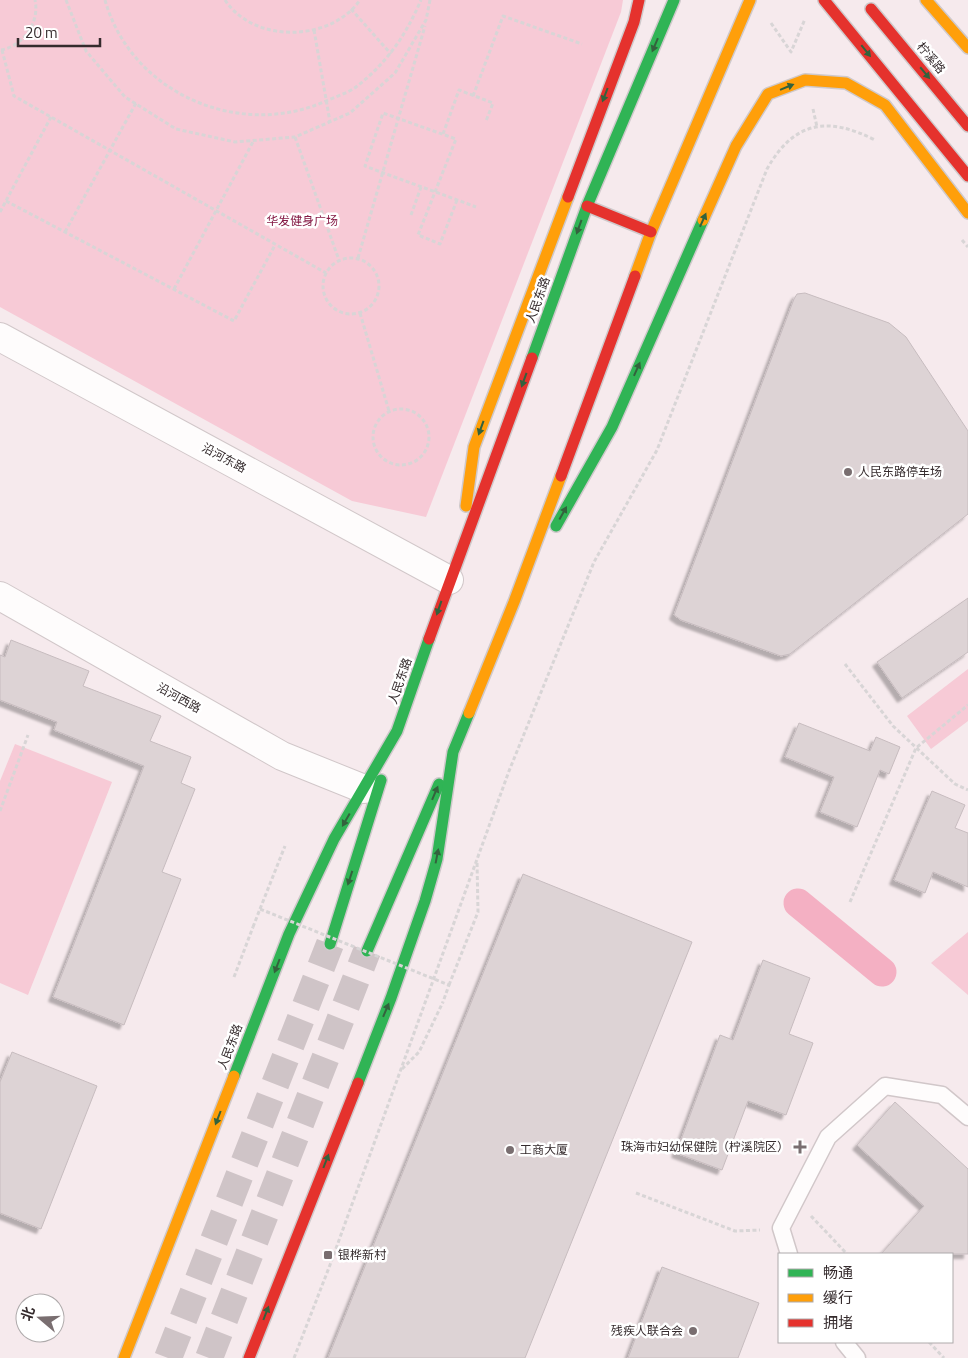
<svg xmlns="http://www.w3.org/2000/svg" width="968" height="1358" font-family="'Titillium Web','Noto Sans SC',sans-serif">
<defs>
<filter id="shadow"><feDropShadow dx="-4.5" dy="4.5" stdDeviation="1" flood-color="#0004"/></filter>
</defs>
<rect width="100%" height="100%" fill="#f6eaed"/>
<g fill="#f7cad6">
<polygon points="0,0 623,0 621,12 426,517 352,501 0,307"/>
<polygon points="968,669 968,721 931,749 907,716"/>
<polygon points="15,744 112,782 28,995 0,983 0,781"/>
<polygon points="968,932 968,995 931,963"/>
</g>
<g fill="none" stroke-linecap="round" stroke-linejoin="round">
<polyline stroke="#f4b0c3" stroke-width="29" points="798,903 882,972"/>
</g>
<g fill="#ddd3d5" stroke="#c7bcbf" filter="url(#shadow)">
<polygon points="805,293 889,323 906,337 968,431 968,514 790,654 781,656 681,620 674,615 794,299 797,294"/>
<polygon points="968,598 968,652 902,698 877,662"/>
<polygon points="11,640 89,671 83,686 161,716 150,741 191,757 181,783 195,789 162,872 181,879 124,1025 53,997 144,766 54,730 57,722 0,700 0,655 5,657"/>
<polygon points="799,723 870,751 876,737 900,747 889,774 880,770 857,827 820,812 834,777 785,757"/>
<polygon points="932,791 965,805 955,828 968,833 968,887 933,872 925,893 894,880"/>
<polygon points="523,874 692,942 525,1358 328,1358"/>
<polygon points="763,960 810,978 789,1034 813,1043 786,1115 748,1101 722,1170 676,1153 720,1035 733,1040"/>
<polygon points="12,1052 97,1086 41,1229 0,1213 0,1082"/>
<polygon points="895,1102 968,1169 968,1254 881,1254 924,1206 857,1145"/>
<polygon points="662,1267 759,1303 738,1358 628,1358"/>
</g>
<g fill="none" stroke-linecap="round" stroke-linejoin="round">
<g stroke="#cfc4c7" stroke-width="28" stroke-dasharray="28 14" stroke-linecap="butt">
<polyline points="168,1358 330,944"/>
<polyline points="209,1358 367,951"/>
</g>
<defs>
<g id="lane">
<polyline points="789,1254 781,1228 828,1137 885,1086 942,1095 968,1117"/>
<polyline points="844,1342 857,1358"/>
</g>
<g id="street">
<polyline points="0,337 449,580"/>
<polyline points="0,596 282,756 364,789"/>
</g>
<g id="fast">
<polyline points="532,358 587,206 674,0"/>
<polyline points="556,526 612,427 703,220"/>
<polyline points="330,944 381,780"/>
<polyline points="367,951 439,784"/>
<polyline points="234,1076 289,934 334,839 397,731 429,639"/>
<polyline points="358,1083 391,998 425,901 437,859 453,752 469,713"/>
</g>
<g id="slow">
<polyline points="926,0 968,48"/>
<polyline points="703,220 736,146 768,94 805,80 846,83 885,105 968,213"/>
<polyline points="635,276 651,232 750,0"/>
<polyline points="466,506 474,447 568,197"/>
<polyline points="469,713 514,602 561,476"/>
<polyline points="124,1358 234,1076"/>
</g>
<g id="jam">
<polyline points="824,0 968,176"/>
<polyline points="871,9 968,126"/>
<polyline points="568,197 634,22 639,0"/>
<polyline points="587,206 651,232"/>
<polyline points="561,476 635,276"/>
<polyline points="429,639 532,358"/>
<polyline points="249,1358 358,1083"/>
</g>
</defs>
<use href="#lane" stroke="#d1c7c9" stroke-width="19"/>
<use href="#street" stroke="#d1c7c9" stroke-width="30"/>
<use href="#fast" stroke="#cfc9cb" stroke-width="14"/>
<use href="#slow" stroke="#cfc9cb" stroke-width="14"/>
<use href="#jam" stroke="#cfc9cb" stroke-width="14"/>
<g stroke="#d8d5d6" stroke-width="3" stroke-dasharray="4 2.5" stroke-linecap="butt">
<polyline points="66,0 86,51 125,97 176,129 235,142 295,137 350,113 395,73 426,20 430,0"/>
<path d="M105,0C131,93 239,140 326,101C335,97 348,93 356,87C387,63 406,35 421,0"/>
<path d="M225,0C254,44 331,42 360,0"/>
<polyline points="351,9 391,54"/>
<polyline points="771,23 791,52 805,19"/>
<polyline points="314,30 330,122"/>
<path d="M1,50C23,46 40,23 35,0"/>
<polyline points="2,50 14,96 326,273"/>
<polyline points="473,96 503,16 582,44"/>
<polyline points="813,109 817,127"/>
<polyline points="443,134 459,90 493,103 486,121"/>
<polyline points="295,137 339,260"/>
<path d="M457,200L440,244L418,235L456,139L383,113L365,166C402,180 439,193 476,207"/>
<polyline points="6,201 234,321 275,245"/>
<polyline points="0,212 51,117"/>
<polyline points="411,215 421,187"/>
<polyline points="65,232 136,103"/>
<polyline points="962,240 968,247"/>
<circle cx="351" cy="286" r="28"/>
<polyline points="358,258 425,26"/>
<polyline points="174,289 254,140"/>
<polyline points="360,313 389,411"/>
<circle cx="401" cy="437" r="28"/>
<polyline points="845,664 893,726 955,784 968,790"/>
<polyline points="0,811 28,735"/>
<polyline points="850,902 916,748 968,705"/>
<polyline points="260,909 285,846"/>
<polyline points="234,977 253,927"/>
<polyline points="449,985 478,912 477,861"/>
<polyline points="402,1069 419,1052 443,1002"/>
<polyline points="636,1193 735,1231 760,1230"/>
<polyline points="811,1216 847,1254"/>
<polyline points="929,1342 944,1358"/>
<path d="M294,1358L330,1265L509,771L594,562L657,450L767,169C794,121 828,116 875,140"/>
</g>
<use href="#lane" stroke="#fefcfc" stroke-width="16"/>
<use href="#street" stroke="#fefcfc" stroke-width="28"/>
<use href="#fast" stroke="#30b455" stroke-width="11"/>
<use href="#slow" stroke="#ff9f0a" stroke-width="11"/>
<use href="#jam" stroke="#e5322d" stroke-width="11"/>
<polyline stroke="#d8d5d6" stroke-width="3" stroke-dasharray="4 2.5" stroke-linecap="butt" points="253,927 260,909 449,985 443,1002"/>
</g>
<defs><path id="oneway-solid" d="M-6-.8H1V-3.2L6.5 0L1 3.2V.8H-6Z" transform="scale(1.25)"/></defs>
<g fill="#33623d">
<use href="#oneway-solid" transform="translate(655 45) rotate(113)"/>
<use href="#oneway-solid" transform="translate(866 51) rotate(51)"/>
<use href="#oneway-solid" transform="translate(925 73) rotate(50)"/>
<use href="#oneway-solid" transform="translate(787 87) rotate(-22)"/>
<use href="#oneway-solid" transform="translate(605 95) rotate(111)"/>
<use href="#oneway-solid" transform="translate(703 220) rotate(-66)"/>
<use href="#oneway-solid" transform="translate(579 227) rotate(110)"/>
<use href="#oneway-solid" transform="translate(637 369) rotate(-66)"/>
<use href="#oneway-solid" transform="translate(524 380) rotate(110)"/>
<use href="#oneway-solid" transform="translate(481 428) rotate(110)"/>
<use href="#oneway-solid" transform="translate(563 513) rotate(-61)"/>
<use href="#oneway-solid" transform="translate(439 608) rotate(109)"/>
<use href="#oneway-solid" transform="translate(435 793) rotate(-67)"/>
<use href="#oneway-solid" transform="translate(346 820) rotate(120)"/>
<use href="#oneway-solid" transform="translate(437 856) rotate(-79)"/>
<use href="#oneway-solid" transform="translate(350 878) rotate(108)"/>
<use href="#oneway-solid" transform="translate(277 966) rotate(111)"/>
<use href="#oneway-solid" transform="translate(386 1010) rotate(-67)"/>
<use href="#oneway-solid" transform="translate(218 1118) rotate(111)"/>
<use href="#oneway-solid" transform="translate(326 1161) rotate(-69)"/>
<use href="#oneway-solid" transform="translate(266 1313) rotate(-69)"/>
</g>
<g fill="#796e70" stroke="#fff" stroke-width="2">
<circle cx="848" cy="472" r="5"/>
<path d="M797.5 1139.5h5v5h5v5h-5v5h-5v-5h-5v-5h5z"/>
<circle cx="510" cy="1150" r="5"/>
<rect x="323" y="1250" width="10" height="10" rx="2.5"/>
<circle cx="693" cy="1331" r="5"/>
</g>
<g text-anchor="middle" stroke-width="5" stroke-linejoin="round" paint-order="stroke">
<g font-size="12" fill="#352b2d" stroke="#fff">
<text transform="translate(931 58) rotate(50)" y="4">柠溪路</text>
<text transform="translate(538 300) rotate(-70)" y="4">人民东路</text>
<text transform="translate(224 458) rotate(28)" y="4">沿河东路</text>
<text transform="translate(400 681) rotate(-71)" y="4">人民东路</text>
<text transform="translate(179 698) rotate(29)" y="4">沿河西路</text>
<text transform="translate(230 1047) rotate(-69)" y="4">人民东路</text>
</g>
<g font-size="12" fill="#851b46" stroke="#fff">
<text x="302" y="225">华发健身广场</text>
</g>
<g font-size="12" fill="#352b2d" stroke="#fff" text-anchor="start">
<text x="858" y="476">人民东路停车场</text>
<text x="789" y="1151" text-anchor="end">珠海市妇幼保健院（柠溪院区）</text>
<text x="520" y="1154">工商大厦</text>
<text x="338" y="1259">银桦新村</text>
<text x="683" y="1335" text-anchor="end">残疾人联合会</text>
</g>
</g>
<rect x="778" y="1253" width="175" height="90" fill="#ffffff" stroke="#aeaaab"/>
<rect x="788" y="1269" width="25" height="8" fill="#30b455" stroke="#aeaaab"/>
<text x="823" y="1278" font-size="15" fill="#352b2d">畅通</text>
<rect x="788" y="1294" width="25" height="8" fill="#ff9f0a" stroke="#aeaaab"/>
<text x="823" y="1303" font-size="15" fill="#352b2d">缓行</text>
<rect x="788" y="1319" width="25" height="8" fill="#e5322d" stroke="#aeaaab"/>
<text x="823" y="1328" font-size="15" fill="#352b2d">拥堵</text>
<g transform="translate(40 1318) rotate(289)"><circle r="24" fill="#ffffff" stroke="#aeaaab"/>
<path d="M0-4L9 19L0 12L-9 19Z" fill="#796e70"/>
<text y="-8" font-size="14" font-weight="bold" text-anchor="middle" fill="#352b2d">北</text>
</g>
<path d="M18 38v8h82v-8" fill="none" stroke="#352b2d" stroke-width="2.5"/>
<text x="25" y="38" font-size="15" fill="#352b2d" stroke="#ffffff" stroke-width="4" paint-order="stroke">20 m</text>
</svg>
